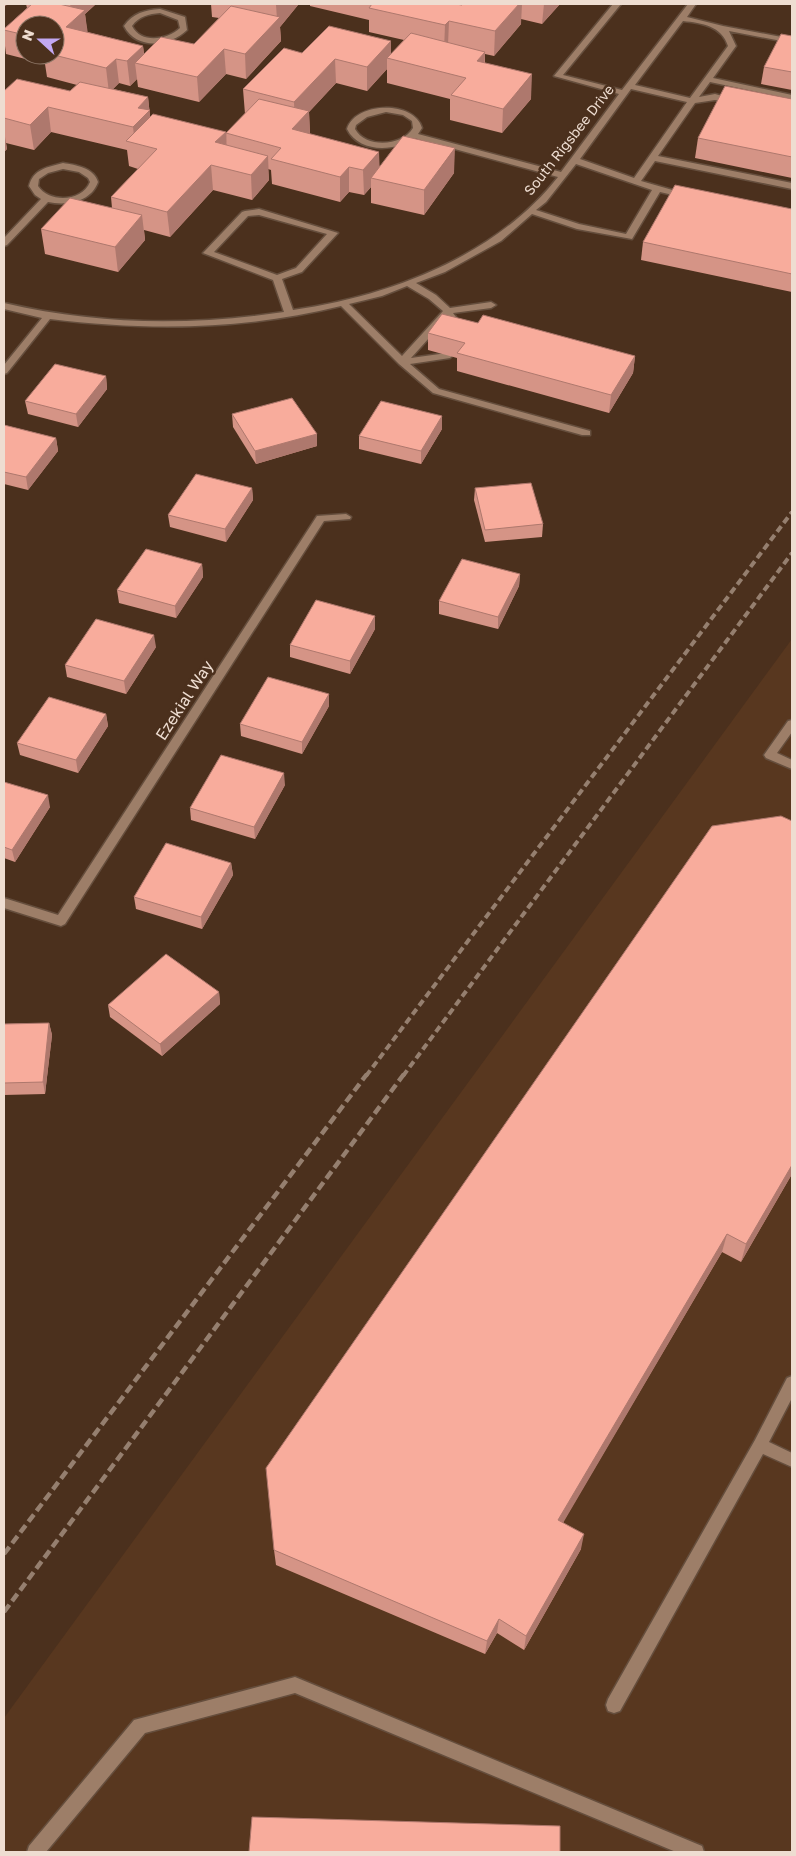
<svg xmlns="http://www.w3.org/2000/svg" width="796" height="1856" font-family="'Golos Text',sans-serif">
<rect width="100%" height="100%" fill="#4b301d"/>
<polygon fill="#58371f" points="792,639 792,1852 4,1852 4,1718"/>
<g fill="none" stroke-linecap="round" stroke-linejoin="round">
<defs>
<g id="minor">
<path d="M613,4H621L563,75L622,90L688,4H696L687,17L723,26L792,39V43L729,31L736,46L713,78L792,95V99L710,82L699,97L715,94L740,101L736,104L715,100L695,103L658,156L792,183V189L655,161L641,181L690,195L686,198L660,192L632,239L577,229L532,214L501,241L445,272L416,283L436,295L450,308L491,302L496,305L491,308L453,313L456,317L454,319L447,318L411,358L447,353L452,356L450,358L410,364L439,389L590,431V435H582L433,393L399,364L341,306C244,330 149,331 50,319L7,373L4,374V365L42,318L4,309V303C99,325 188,326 284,312L273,280L203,253L242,212L245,211L259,209L338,233L302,272L282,279L293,310C390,296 496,256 558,177L414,138C395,152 359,153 347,129C355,102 414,100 422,128L418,134L561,172L619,94L554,76ZM683,21C702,23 722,26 728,46L690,98L635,85ZM631,89L687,102L634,178L580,159ZM386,112L403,115L412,121L413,128C403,146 366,149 355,129L356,125L367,117ZM576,164L652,190L626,234L579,224L536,210L546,202ZM259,215L327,234L296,268L277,275L214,252L248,216ZM407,286L429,299L443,311L402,356L349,304L382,296Z"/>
<path d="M160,9L185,17L187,30C169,47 136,50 124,26C133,13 145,10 160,9ZM160,13L178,20L180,28C167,40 141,44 132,26C139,16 149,14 160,13Z"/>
<path d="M63,163C76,165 94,168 98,182C91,202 67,206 48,202L7,245L4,246V238L41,199L35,195L29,186C33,169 48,167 63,163ZM63,169L79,172L88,178L90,182C82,202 49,203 38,186L39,179L48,173Z"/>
<polygon points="346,514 351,517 350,519 324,521 65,924 61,926 4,908 4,898 58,915 317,516"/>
<polygon points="792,720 792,732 777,753 792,760 792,769 766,758 764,755 788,721"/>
<polygon points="792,1376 792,1398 769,1442 792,1453 792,1467 763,1454 620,1711 614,1713 608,1711 606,1705 608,1699 755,1440 787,1378"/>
<polygon points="295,1677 702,1846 704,1852 676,1852 295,1693 145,1733 46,1852 27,1852 29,1846 134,1720"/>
</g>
</defs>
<use href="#minor" stroke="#654e3d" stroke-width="3"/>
<use href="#minor" fill="#9d7e68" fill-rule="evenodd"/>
<g stroke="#957f6f" stroke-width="4" stroke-dasharray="7 4" stroke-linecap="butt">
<polyline points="366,1076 792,512"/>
<polyline points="403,1076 792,553"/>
</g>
<g stroke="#957f6f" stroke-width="4.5" stroke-dasharray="9 4.5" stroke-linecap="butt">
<polyline points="4,1554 367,1074"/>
<polyline points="4,1612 404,1074"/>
</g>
</g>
<g fill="#d59486" fill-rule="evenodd">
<path d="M26,4H96L85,14L87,32L143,46L144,54L194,44L219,18L212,17L211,4H298V5L280,27L281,41L246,79L226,74L199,102L138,87L137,79L130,86L119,83L113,89L148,97L150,116L226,132L227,145L226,133L245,114L243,89L302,53L391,41V54L404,40L369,32V20L310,6V4H456L462,5L463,4H560L542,24L521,19V24L494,56L485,54V63L531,99L502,133L450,120V99L387,83V69L367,91L336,83L309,112L310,134L380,166L454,173L424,215L371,203V187L364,195L349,192L340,202L272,184L271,170L268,169L269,180L252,200L213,190L170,237L144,230L145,240L118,272L45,254L41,229L112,208L111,197L138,169L129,166L127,150L51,132L34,150L6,143L7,149L4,152V91H70L77,85L47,77L45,64L6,54L4,38V29L27,8ZM25,25H55V55H25Z"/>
<polygon points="792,36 792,90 761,84 764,67"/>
<polygon points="792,99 792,178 695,158 698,138"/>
<polygon points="792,209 792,292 641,260 643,242"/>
<polygon points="478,323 635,356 633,373 609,413 457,371 457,358 428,350 428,333"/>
<polygon points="106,376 107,389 78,427 28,414 25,401"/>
<polygon points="232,414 317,434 317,446 256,464 233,427"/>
<polygon points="442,416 442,429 421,464 359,449 359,436"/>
<polygon points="4,425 56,438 58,451 28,490 4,484"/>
<polygon points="252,488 253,500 226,542 170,527 168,515"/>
<polygon points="475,488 543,524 542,537 485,542 474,500"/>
<polygon points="202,564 203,577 176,618 119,603 117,590"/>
<polygon points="520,574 519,586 498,629 439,614 439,601"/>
<polygon points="375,629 350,674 290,657 290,645"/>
<polygon points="156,647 126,694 67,677 65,665"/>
<polygon points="329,706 302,754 241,736 240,724"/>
<polygon points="106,714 108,726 78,773 20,755 17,743"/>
<polygon points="4,782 50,807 15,862 4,858"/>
<polygon points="285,785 255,839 191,820 190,808"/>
<polygon points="792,821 792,1174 741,1262 722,1252 563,1522 581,1549 524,1650 497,1633 485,1654 276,1565 274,1550"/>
<polygon points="231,863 233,875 202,929 136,909 134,897"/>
<polygon points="219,992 220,1004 162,1056 110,1017 108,1005"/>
<polygon points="49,1023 52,1035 45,1094 4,1095 4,1024"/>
</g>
<g fill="#ae786d">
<polygon points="4,4 8,4 4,7"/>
<polygon points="70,4 96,4 85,14 88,34 66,27 73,21"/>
<polygon points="278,4 298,4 298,5 280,27 281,41 246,79 245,54 277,19 276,5"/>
<polygon points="519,4 522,4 521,24 494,56 495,31"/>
<polygon points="544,4 560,4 542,24"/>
<polygon points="449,21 448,45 444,50 445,25"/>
<polygon points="391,41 391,59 387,58 387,69 367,91 367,67"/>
<polygon points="143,46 145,65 135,63 137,79 130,86 127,61"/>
<polygon points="224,49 226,74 199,102 197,77"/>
<polygon points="485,52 484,76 477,61"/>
<polygon points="116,59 119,83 109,93 106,68"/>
<polygon points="335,59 336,83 309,112 310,136 292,129 295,126 294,102"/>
<polygon points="532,74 531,99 502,133 503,109"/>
<polygon points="148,97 152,135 135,144 133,127 138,108"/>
<polygon points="48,107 51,132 34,150 30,125"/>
<polygon points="4,131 7,149 4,152"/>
<polygon points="226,132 227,156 215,142"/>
<polygon points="455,148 454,173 424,215 424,190"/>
<polygon points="379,152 380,177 371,178 371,187 364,195 363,170"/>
<polygon points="268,156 269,180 252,200 251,175"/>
<polygon points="211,165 213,190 170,237 167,212"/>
<polygon points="349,167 349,192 340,202 340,177"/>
<polygon points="142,215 145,240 118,272 115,247"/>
<polygon points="635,356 633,373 609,413 611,395"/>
<polygon points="106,376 107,389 78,427 76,414"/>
<polygon points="442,416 442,429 421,464 421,451"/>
<polygon points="317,434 317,446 256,464 255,451"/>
<polygon points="56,438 58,451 28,490 26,477"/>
<polygon points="252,488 253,500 226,542 225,529"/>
<polygon points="202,564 203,577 176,618 175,606"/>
<polygon points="520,574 519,586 498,629 498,617"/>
<polygon points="375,616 375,629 350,674 350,661"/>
<polygon points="154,635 156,647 126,694 124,681"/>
<polygon points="329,694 329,706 302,754 302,742"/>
<polygon points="106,714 108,726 78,773 76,760"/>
<polygon points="284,773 285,785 255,839 254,827"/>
<polygon points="48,795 50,807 15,862 12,850"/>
<polygon points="231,863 233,875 202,929 201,917"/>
<polygon points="219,992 220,1004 162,1056 160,1044"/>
<polygon points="49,1023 52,1035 45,1094 43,1082"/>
<polygon points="792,1165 792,1174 741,1262 746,1244"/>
<polygon points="727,1234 722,1252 556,1535 558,1520"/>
<polygon points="584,1534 581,1549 524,1650 526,1636"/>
<polygon points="499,1619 497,1633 485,1654 487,1641"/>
</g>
<g fill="#f8ac9c" stroke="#ae786d">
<polygon points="32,4 59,4 85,10 66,27 143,46 127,61 116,59 106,68 54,55 55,55 55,25 25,25 25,35 4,30 4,29"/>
<polygon points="372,4 456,4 462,5 463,4 519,4 495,31 449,21 445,25 369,8"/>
<polygon points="231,6 280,17 245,54 224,49 197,77 135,63 161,37 194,44"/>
<polygon points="329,26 391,41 367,67 335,59 294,102 243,89 284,48 302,53"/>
<polygon points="411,33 485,52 477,61 532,74 503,109 451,95 466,78 387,58"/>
<polygon points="781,34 792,36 792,72 764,67"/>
<polygon points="17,79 70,91 80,82 148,97 138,108 150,110 133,127 48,107 30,125 4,118 4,91"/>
<polygon points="725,86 792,99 792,157 698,138"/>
<polygon points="259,99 309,111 292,129 379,152 363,170 349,167 340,177 271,159 281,148 226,133"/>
<polygon points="153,114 226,132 215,142 268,156 251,175 211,165 167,212 111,197 157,149 126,141"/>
<polygon points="403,136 455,148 424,190 371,178"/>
<polygon points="675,185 792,209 792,274 643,242"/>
<polygon points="70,198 142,215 115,247 41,229"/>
<polygon points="442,314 478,323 483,315 635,356 611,395 457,353 465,343 428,333"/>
<polygon points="55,364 106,376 76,414 25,401"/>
<polygon points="292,398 317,434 255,451 232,414"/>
<polygon points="381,401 442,416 421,451 359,436"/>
<polygon points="4,425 56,438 26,477 4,472"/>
<polygon points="196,474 252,488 225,529 168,515"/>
<polygon points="531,483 543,524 485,530 475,488"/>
<polygon points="146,549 202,564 175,606 117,590"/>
<polygon points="462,559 520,574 498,617 439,601"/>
<polygon points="316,600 375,616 350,661 290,645"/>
<polygon points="96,619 154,635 124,681 65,665"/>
<polygon points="268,677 329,694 302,742 240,724"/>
<polygon points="49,697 106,714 76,760 17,743"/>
<polygon points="221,755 284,773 254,827 190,808"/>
<polygon points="4,782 48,795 12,850 4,847"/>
<polygon points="781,816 792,821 792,1165 746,1244 727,1234 558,1520 584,1534 526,1636 499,1619 487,1641 274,1550 266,1468 712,826"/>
<polygon points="166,843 231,863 201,917 134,897"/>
<polygon points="166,954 219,992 160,1044 108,1005"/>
<polygon points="49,1023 43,1082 4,1083 4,1024"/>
<polygon points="252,1817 560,1826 560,1852 249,1852"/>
</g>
<g text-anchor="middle" stroke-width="5" stroke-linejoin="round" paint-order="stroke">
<g font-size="14" fill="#eeddd1" stroke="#4b301d">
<text transform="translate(569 140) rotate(-52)" y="5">South Rigsbee Drive</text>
</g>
<g font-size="16" fill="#eeddd1" stroke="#4b301d">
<text transform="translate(184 700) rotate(-57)" y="6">Ezekial Way</text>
</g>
</g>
<rect width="796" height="1856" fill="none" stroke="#eeddd1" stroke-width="10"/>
<g transform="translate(40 40) rotate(291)"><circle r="24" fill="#4b301d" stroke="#8c7565"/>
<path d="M0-4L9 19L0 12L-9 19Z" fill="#c2a8f2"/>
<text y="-8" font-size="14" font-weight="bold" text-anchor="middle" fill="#eeddd1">N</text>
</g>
</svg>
